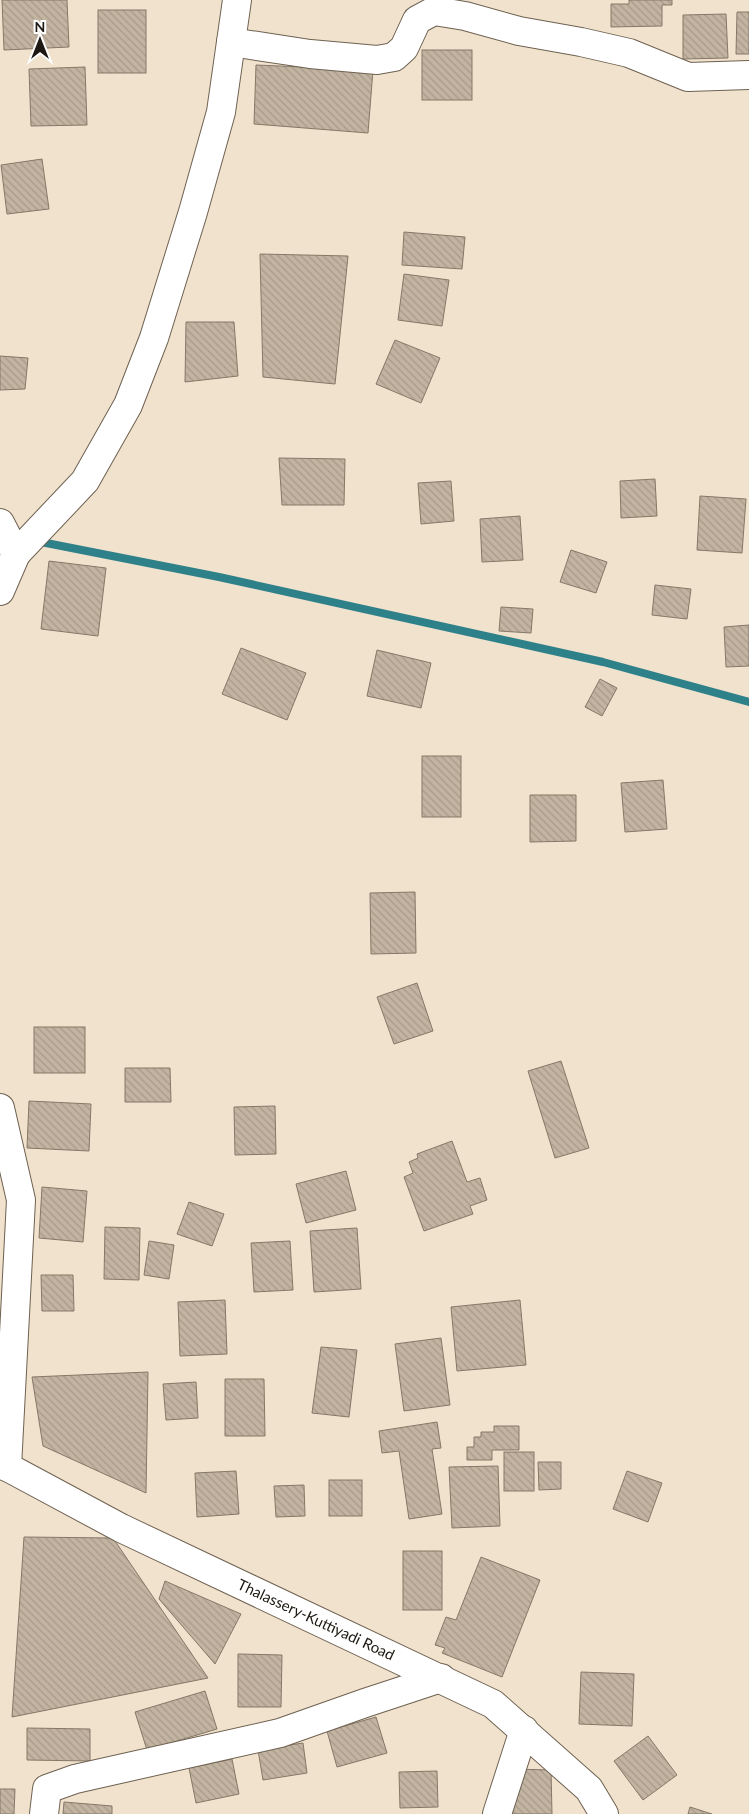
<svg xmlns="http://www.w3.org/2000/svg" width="749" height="1814" font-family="Lato,sans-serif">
<defs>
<pattern id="building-back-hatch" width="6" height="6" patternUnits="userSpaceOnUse" patternTransform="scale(1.25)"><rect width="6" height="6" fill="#c2b4a1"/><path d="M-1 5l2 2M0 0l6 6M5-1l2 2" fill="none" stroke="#a69a8a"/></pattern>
</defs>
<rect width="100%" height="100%" fill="#f1e2ce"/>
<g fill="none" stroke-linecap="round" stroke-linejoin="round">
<polyline stroke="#2e8189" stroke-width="8" points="36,541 219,577 603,662 749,702"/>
</g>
<g fill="url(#building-back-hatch)" stroke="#857866">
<polygon points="2,0 67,0 69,47 4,50"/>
<polygon points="629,0 672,0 672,5 662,5 662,26 611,27 611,4 629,4"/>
<rect x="98" y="10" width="48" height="63"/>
<polygon points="737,12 749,12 749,54 736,54"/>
<polygon points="726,14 728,58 683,59 683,15"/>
<rect x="422" y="50" width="50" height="50"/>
<polygon points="256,65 373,70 368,133 254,124"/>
<polygon points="85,67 87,125 31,126 29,69"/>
<polygon points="42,159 49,209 7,214 1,165"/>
<polygon points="404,232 465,237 462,269 402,265"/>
<polygon points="260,254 348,256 335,384 263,377"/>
<polygon points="404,274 449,280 442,326 398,320"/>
<polygon points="186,322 234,322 238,376 185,382"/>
<polygon points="395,340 440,358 421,403 376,384"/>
<polygon points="0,356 28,358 25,389 0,390"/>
<polygon points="279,458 345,459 344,505 282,505"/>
<polygon points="655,479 657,516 621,518 620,481"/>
<polygon points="451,481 454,521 421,524 418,483"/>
<polygon points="700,496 746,499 742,553 697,550"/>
<polygon points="520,516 523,560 482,562 480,519"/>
<polygon points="571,550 607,562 596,593 560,582"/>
<polygon points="49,561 106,568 98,636 41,629"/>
<polygon points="655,585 691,589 687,619 652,615"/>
<polygon points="501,607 533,609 531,633 499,631"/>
<polygon points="749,625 749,666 726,667 724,627"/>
<polygon points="241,648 306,673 287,720 222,694"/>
<polygon points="377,650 431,663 421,708 367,696"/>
<polygon points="600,679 617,688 602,716 585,707"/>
<rect x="422" y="756" width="39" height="61"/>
<polygon points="663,780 667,829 625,832 621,783"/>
<polygon points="530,795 576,795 576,841 530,842"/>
<polygon points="415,892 416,953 371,954 370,893"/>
<polygon points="417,983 433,1031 394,1044 377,997"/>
<rect x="34" y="1027" width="51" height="46"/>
<polygon points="561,1061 589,1148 555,1158 528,1071"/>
<polygon points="125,1068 170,1068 171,1102 125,1102"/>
<polygon points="29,1101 91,1104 89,1151 27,1148"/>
<polygon points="275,1106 276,1154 235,1155 234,1107"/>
<polygon points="452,1141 467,1182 480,1178 487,1200 470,1206 473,1214 424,1231 404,1177 413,1173 409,1162 418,1158 417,1154"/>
<polygon points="346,1171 356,1210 306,1223 296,1184"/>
<polygon points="42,1187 87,1191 83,1242 39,1238"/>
<polygon points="189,1202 224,1214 212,1246 177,1234"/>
<polygon points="105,1227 140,1228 139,1280 104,1279"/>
<polygon points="357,1228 361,1289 314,1292 310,1231"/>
<polygon points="149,1241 174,1245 169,1279 144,1275"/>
<polygon points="290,1241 293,1290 254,1292 251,1243"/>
<polygon points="41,1275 73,1275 74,1311 42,1311"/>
<polygon points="225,1300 227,1354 180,1356 178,1302"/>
<polygon points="520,1300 526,1365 457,1371 451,1307"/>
<polygon points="441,1338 450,1405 404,1411 395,1344"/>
<polygon points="321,1347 357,1350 349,1417 312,1413"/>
<polygon points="148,1372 146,1493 43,1446 32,1377"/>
<polygon points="225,1379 264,1379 265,1436 225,1436"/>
<polygon points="196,1382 198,1418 166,1420 163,1384"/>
<polygon points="437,1422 441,1448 432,1449 442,1514 409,1519 399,1451 382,1453 379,1431"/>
<polygon points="494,1426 519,1426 519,1450 492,1450 492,1460 467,1460 467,1447 474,1447 474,1437 481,1437 481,1432 494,1432"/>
<rect x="504" y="1452" width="30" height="39"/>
<polygon points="538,1462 561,1462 561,1489 539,1490"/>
<polygon points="498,1466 500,1526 452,1528 449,1467"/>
<polygon points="236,1471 239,1514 197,1517 195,1473"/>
<polygon points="627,1471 662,1483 648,1522 613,1509"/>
<rect x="329" y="1480" width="33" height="36"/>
<polygon points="304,1485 305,1516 276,1517 274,1486"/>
<polygon points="24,1537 113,1538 208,1678 12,1717"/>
<rect x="403" y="1551" width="39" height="59"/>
<polygon points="481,1557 540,1580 502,1677 442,1653 445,1648 435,1645 446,1617 456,1620"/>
<polygon points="165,1581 241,1614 215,1664 159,1599"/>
<polygon points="238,1654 282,1655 281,1707 238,1707"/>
<polygon points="581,1672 634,1674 632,1726 579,1724"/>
<polygon points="205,1691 217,1729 147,1750 135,1712"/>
<polygon points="376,1717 387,1753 337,1767 327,1731"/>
<polygon points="27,1728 90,1729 90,1761 27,1760"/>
<polygon points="648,1736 677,1775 643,1800 614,1761"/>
<polygon points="303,1743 307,1773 263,1780 258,1750"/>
<polygon points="232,1759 239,1794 196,1803 189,1768"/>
<polygon points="512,1769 551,1770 552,1814 512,1814"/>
<polygon points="437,1771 438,1807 400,1808 399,1772"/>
<polygon points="0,1789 15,1789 14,1814 0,1814"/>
<polygon points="64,1802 112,1806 112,1814 63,1814"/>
<polygon points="690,1807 712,1814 688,1814"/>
</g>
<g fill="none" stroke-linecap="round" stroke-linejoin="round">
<defs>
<g id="minor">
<polyline points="231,42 310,54 377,60 394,57 404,48 417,20 434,11 465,16 519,31 581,42 629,53 688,77 749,75"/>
<polyline points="0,523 16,554 85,481 128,405 154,338 193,212 221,112 237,0"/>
<polyline points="0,591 16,554"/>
<polyline points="0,1108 21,1200 7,1467"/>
<polyline points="44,1814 47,1789 75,1779 280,1733 365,1703 441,1678"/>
<polyline points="497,1814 524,1730"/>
</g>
<polyline id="major" points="0,1463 121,1528 493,1704 589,1789 604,1814"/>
</defs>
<use href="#minor" stroke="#6e6151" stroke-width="30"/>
<use href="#major" stroke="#6e6151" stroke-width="30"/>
<use href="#minor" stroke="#fff" stroke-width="28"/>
<use href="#major" stroke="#fff" stroke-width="28"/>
</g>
<g text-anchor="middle" stroke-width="4" stroke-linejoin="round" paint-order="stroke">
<g font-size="15" fill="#1d1811" stroke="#fff">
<text transform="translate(316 1620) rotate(25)" y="5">Thalassery-Kuttiyadi Road</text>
</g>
</g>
<g transform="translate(40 40)" stroke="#ffffff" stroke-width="4" paint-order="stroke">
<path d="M0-4L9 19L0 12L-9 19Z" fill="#1d1811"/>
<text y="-8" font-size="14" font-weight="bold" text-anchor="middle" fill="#1d1811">N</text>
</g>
</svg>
